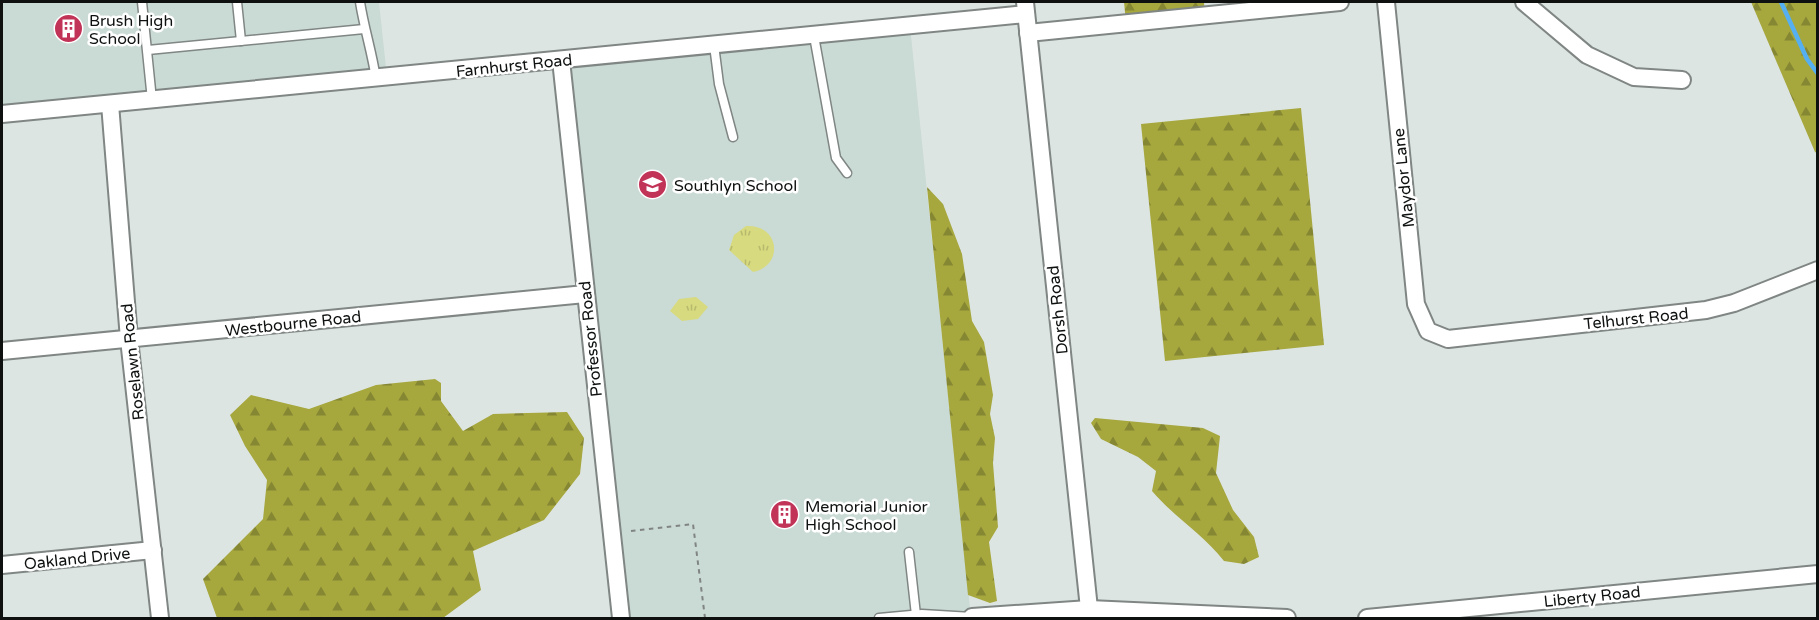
<svg xmlns="http://www.w3.org/2000/svg" width="1819" height="620" font-family="'Varela Round',sans-serif">
<defs>
<pattern id="forest-firs" width="22" height="20" patternUnits="userSpaceOnUse" patternTransform="scale(1.5)"><rect width="22" height="20" fill="#a6a73d"/><path d="M5 1l3.5 6h-7zM16 11l3.5 6h-7z" fill="#868732"/></pattern>
<pattern id="park-tufts" width="24" height="20" patternUnits="userSpaceOnUse" patternTransform="scale(1.5)"><rect width="24" height="20" fill="#d7da7e"/><path d="M3 7l-1-3M5 7V3M7 7l1-3M15 17l-1-3M17 17v-4M19 17l1-3" fill="none" stroke="#b7ba6c"/></pattern>
</defs>
<rect width="100%" height="100%" fill="#dde5e3"/>
<g fill="#cadad5">
<polygon points="2,2 382,2 379,2 387,77 2,114"/>
<polygon points="910,26 971,618 621,618 561,60"/>
</g>
<g fill="url(#forest-firs)">
<polygon points="1124,2 1204,2 1205,15 1126,23"/>
<polygon points="1751,2 1817,2 1817,153 1815,152"/>
<polygon points="1301,108 1324,345 1165,361 1141,124"/>
<polygon points="927,187 943,204 962,254 972,321 984,342 993,395 990,414 995,438 993,463 998,527 989,542 997,601 990,603 968,595"/>
<polygon points="435,379 441,383 441,401 463,431 493,414 567,412 584,438 580,474 544,520 473,551 481,590 443,618 217,618 203,579 263,519 267,480 245,446 230,415 251,395 309,409 376,385"/>
<path d="M1095,418L1203,428L1220,436L1216,473L1233,510L1254,537L1259,557L1244,564L1224,561C1203,534 1174,517 1152,491L1156,471L1138,457L1101,439L1091,423Z"/>
</g>
<g fill="url(#park-tufts)">
<path d="M746,226C779,224 785,265 753,272L729,250L734,235Z"/>
<polygon points="696,297 708,307 698,319 682,321 670,311 679,299"/>
</g>
<g fill="none" stroke-linecap="round" stroke-linejoin="round">
<polyline stroke="#56aff0" stroke-width="4.5" points="1781,2 1807,59 1818,74"/>
<defs>
<g id="service">
<polyline points="142,2 152,100"/>
<polyline points="237,2 241,41"/>
<path d="M360,2C364,28 372,52 376,79"/>
<polyline points="814,36 836,158 847,173"/>
<polyline points="714,45 719,84 733,137"/>
<polyline points="148,50 364,29"/>
<polyline points="909,552 916,615"/>
<polyline points="879,618 922,614 972,617"/>
</g>
<g id="minor">
<polyline points="1025,2 1090,618"/>
<polyline points="1386,2 1416,304 1428,331 1448,339 1706,310 1734,303 1818,270"/>
<polyline points="1524,2 1587,55 1634,77 1682,80"/>
<polyline points="1028,33 1340,2"/>
<polyline points="561,60 621,618"/>
<polyline points="110,104 129,339 160,618"/>
<polyline points="2,114 1026,14"/>
<polyline points="2,351 585,294"/>
<polyline points="2,565 153,550"/>
<polyline points="972,617 1089,609 1287,618"/>
<polyline points="1367,618 1818,574"/>
</g>
</defs>
<use href="#service" stroke="#7f8684" stroke-width="11"/>
<use href="#minor" stroke="#7f8684" stroke-width="20"/>
<polyline stroke="#808584" stroke-width="2" stroke-dasharray="4.5 4.5" stroke-linecap="butt" points="631,531 693,524 705,618"/>
<use href="#service" stroke="#fff" stroke-width="8"/>
<use href="#minor" stroke="#fff" stroke-width="16"/>
</g>
<defs>
<symbol id="building-disc" viewBox="-11 -11 22 22"><circle r="9.5" fill="#c23358" stroke="#fff"/><path d="M-4-6H4V6H1V3H-1V6H-4ZM-2.5-4.3h1.7v1.8h-1.7ZM.8-4.3h1.7v1.8H.8ZM-2.5-1h1.7V.8h-1.7ZM.8-1h1.7V.8H.8Z" fill="#fff"/></symbol>
<symbol id="school-disc" viewBox="-11 -11 22 22"><circle r="9.5" fill="#c23358" stroke="#fff"/><path d="M0-5L7-2L0 1L-7-2ZM-4 1L0 2.5L4 1V4Q0 6-4 4Z" fill="#fff"/></symbol>
</defs>
<g fill-rule="evenodd">
<use href="#building-disc" x="52" y="12" width="33" height="33"/>
<use href="#school-disc" x="636" y="168" width="33" height="33"/>
<use href="#building-disc" x="768" y="498" width="33" height="33"/>
</g>
<g text-anchor="middle" stroke-width="5" stroke-linejoin="round" paint-order="stroke">
<g font-size="16" fill="#0f1111" stroke="#fff" text-anchor="start">
<text x="89" y="26">Brush High<tspan x="89" dy="18">School</tspan></text>
<text x="674" y="191">Southlyn School</text>
<text x="805" y="512">Memorial Junior<tspan x="805" dy="18">High School</tspan></text>
</g>
<g font-size="16" fill="#0f1111" stroke="#fff">
<text transform="translate(514 65) rotate(-6)" y="6">Farnhurst Road</text>
<text transform="translate(1403 178) rotate(-96)" y="6">Maydor Lane</text>
<text transform="translate(1057 310) rotate(-96)" y="6">Dorsh Road</text>
<text transform="translate(1636 318) rotate(-6)" y="6">Telhurst Road</text>
<text transform="translate(293 323) rotate(-6)" y="6">Westbourne Road</text>
<text transform="translate(590 339) rotate(-96)" y="6">Professor Road</text>
<text transform="translate(132 362) rotate(-96)" y="6">Roselawn Road</text>
<text transform="translate(77 558) rotate(-6)" y="6">Oakland Drive</text>
<text transform="translate(1592 596) rotate(-6)" y="6">Liberty Road</text>
</g>
</g>
<rect width="1819" height="620" fill="none" stroke="#0f1111" stroke-width="6"/>
</svg>
